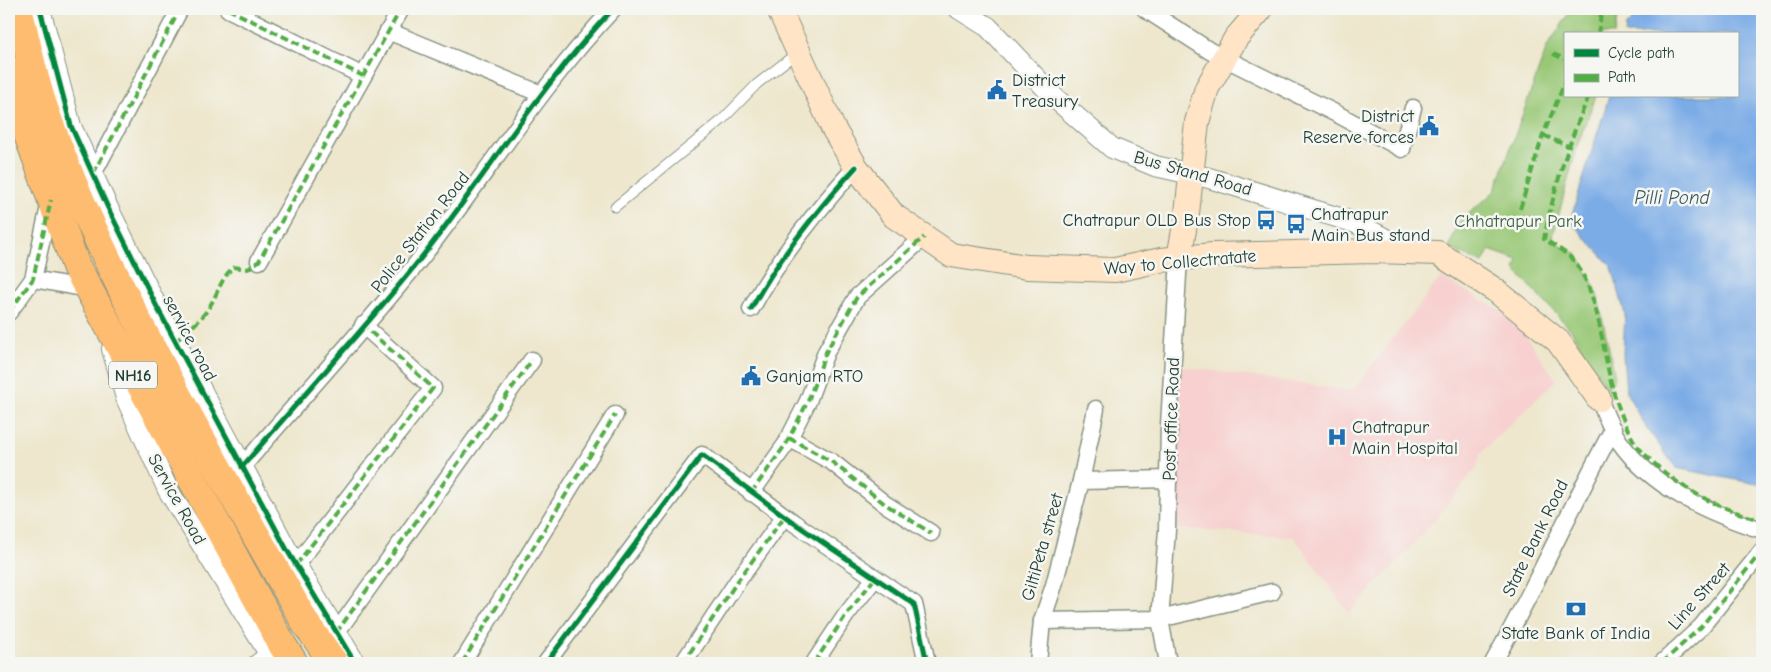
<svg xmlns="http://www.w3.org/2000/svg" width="1771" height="672" font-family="'Comic Neue',sans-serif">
<rect width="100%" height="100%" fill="#f6f6f2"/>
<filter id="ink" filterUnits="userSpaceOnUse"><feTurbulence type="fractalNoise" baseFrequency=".02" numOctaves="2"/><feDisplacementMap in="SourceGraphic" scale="10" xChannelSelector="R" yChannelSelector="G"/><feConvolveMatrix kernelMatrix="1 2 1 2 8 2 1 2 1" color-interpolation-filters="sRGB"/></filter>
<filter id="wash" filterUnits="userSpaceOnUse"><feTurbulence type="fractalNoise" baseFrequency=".0096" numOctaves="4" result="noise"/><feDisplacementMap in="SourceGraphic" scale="20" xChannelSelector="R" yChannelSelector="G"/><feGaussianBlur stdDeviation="1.12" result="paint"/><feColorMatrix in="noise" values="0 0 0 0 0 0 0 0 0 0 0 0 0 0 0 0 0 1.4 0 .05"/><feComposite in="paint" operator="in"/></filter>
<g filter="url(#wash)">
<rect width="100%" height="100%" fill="#eee7cd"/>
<polygon fill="#f7d0cf" points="1441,277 1505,313 1523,332 1556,380 1481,453 1477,467 1457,493 1405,554 1349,613 1294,537 1171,528 1180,366 1352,391"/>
<polygon fill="#98c775" stroke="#5c8254" points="1572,9 1619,9 1614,34 1565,34 1565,96 1596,96 1577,146 1552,240 1577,254 1596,289 1615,377 1607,391 1571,330 1515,270 1518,260 1489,250 1483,263 1449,248 1459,222 1495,191 1547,47"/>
<polygon fill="#7bace6" stroke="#4d748d" points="1643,9 1762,9 1762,485 1676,468 1646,427 1626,392 1623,354 1625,314 1612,267 1570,221 1609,96 1737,96 1737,34 1625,34 1626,26"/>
</g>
<g filter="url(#ink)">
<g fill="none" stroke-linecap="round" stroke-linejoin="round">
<defs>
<g id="service">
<polyline points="615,207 722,120 757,84 798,52"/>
<polyline points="251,663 267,650"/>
</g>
<g id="minor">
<polyline points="228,9 363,76"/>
<polyline points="1145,9 1210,51 1339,115 1402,149 1413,108"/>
<polyline points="388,31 541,94"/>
<polyline points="93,174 180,9"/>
<polyline points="259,261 401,9"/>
<polyline points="33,279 88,289"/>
<path d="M751,309C779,257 816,211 856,167"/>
<polyline points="9,312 33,279 50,202"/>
<path d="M1599,399C1605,413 1610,428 1619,441C1652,488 1709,513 1762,530"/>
<polyline points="789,438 832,462 885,504 931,533"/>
<path d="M242,467C300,399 361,333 417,263C484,179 539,87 613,9"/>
<polyline points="1081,481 1096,409"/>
<polyline points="751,493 786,444 808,401 826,352 857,297 924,237"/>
<polyline points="296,565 433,388 363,325"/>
<polyline points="1042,621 1160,619 1272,592"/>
<polyline points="336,633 532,360"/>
<polyline points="462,663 615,415"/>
<polyline points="546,663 702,455 794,523 914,604 927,663"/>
<polyline points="683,663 737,582 784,517"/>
<polyline points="814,663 846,615 875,578"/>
<polyline points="1038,663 1042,621 1054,585 1081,481 1169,479"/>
<polyline points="1168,663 1160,619 1167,530 1169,425 1179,258"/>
<path d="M1493,663C1536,587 1571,506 1613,429"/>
<polyline points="1662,663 1701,627 1762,551"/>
</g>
<g id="tertiary">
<polyline points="40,9 71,126 108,208 158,309 287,550 355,663"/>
<polyline points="959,9 988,27 1056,99 1112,148 1155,166 1209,178 1356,223 1410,252"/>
<polyline points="112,349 126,398 168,490 275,663"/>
</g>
<g id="secondary">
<polyline points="779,9 833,128 856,167 894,216 951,255 1027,267 1115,270 1161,260 1213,255 1374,251 1438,253 1495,290 1558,341 1599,399"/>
<polyline points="1179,258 1187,213 1197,122 1207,88 1236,38 1261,9"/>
</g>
<g id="trunk">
<path d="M18,9C27,42 33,78 45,111C110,292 213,457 306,624L334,663"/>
<polyline points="9,70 24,124 76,266 283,646 294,663"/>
</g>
</defs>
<use href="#service" stroke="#869280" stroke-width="11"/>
<use href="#minor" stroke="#869280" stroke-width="19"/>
<use href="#tertiary" stroke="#869280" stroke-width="22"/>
<use href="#secondary" stroke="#869280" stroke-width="26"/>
<use href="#trunk" stroke="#869280" stroke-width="30"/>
<use href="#service" stroke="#fff" stroke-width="9"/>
<use href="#minor" stroke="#fff" stroke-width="16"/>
<use href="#tertiary" stroke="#fff" stroke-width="20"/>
<use href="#secondary" stroke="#ffe4c6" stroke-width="24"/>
<use href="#trunk" stroke="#febc70" stroke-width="28"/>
<g stroke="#52ad45" stroke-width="4" stroke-dasharray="8 4" stroke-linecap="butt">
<polyline points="228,9 363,76"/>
<polyline points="1598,34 1601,15 1605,9"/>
<polyline points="1553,54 1565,59"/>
<path d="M1589,96C1568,143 1554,189 1544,239C1553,245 1564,251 1572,259C1601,291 1602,359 1616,400C1620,412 1631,440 1639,448C1672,485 1715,508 1762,520"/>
<polyline points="1543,135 1568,146"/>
<polyline points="93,174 180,9"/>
<polyline points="1520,209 1543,135 1565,82"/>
<polyline points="9,312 33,279 51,200"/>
<path d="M175,342C188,330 203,319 211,304C220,288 220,281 233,267L248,269L259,261L401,9"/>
<polyline points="789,438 832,462 885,504 931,533"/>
<polyline points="751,493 786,444 808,401 826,352 857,297 924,237"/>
<polyline points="296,565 433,388 363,325"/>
<polyline points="336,633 532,360"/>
<polyline points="462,663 615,415"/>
<polyline points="683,663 737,582 784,517"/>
<polyline points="814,663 846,615 875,578"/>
<polyline points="1662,663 1701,627 1762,551"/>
</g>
<defs>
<g id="cycleway">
<polyline points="40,9 71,126 108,208 158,309 287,550 355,663"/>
<path d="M751,309C779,257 816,211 856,167"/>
<path d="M242,467C300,399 361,333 417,263C484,179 539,87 613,9"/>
<polyline points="546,663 702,455 794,523 914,604 927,663"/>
</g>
</defs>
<use href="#cycleway" stroke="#f6f6f2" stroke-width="8"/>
<use href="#cycleway" stroke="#00873e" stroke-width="5"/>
</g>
</g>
<defs>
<symbol id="civic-bare" viewBox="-9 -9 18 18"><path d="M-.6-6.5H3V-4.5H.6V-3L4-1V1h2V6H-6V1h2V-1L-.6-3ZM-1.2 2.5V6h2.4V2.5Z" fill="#1f6fb2" stroke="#f6f6f2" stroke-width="2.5" paint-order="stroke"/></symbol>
<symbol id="bus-bare" viewBox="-9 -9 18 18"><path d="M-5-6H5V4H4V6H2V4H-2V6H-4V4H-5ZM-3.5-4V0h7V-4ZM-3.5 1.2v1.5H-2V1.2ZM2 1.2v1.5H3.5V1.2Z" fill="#1f6fb2" stroke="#f6f6f2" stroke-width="2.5" paint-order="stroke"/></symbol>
<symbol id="hospital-bare" viewBox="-9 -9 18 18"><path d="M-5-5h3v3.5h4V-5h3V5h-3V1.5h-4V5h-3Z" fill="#1f6fb2" stroke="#f6f6f2" stroke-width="2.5" paint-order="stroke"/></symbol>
<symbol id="bank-bare" viewBox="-9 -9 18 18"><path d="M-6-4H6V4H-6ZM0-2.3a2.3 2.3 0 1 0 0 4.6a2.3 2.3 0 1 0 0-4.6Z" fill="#1f6fb2" stroke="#f6f6f2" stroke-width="2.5" paint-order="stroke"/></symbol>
</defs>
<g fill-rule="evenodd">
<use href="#civic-bare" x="983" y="76" width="28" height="28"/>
<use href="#civic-bare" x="1415" y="112" width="28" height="28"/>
<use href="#bus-bare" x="1252" y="206" width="28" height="28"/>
<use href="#bus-bare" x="1282" y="210" width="28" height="28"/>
<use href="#civic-bare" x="737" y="362" width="28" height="28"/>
<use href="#hospital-bare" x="1323" y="423" width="28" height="28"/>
<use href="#bank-bare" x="1562" y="595" width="28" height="28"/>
</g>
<g text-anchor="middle" stroke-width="5" stroke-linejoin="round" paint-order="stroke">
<rect fill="#f6f6f2" stroke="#60746d" stroke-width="1" x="109" y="361.5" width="48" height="27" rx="4"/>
<g font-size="16" font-weight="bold" fill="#1f3d34">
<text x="133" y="381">NH16</text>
</g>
<g font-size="18" fill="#1f3d34" stroke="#f6f6f2" text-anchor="start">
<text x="1012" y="86">District<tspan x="1012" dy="21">Treasury</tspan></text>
<text x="1414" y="122" text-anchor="end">District<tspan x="1414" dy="21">Reserve forces</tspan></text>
<text x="1311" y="220">Chatrapur<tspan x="1311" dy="21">Main Bus stand</tspan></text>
<text x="1251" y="226" text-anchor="end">Chatrapur OLD Bus Stop</text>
<text x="766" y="382">Ganjam RTO</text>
<text x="1352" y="433">Chatrapur<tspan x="1352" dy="21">Main Hospital</tspan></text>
<text x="1576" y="639" text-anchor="middle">State Bank of India</text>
</g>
<g font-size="18" fill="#1f3d34" stroke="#f6f6f2">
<text transform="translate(1193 173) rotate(16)" y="6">Bus Stand Road</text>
<text transform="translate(420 232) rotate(-52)" y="6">Police Station Road</text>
<text transform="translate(1180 262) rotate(-5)" y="6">Way to Collectratate</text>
<text transform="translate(190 338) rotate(62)" y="6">service road</text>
<text transform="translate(1171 419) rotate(-88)" y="6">Post office Road</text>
<text transform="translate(177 499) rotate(61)" y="6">Service Road</text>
<text transform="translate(1535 538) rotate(-64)" y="6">State Bank Road</text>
<text transform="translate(1042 547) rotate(-74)" y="6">GiltiPeta street</text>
<text transform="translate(1699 596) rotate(-48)" y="6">Line Street</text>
</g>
<g font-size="18" fill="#3d6044" stroke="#f6f6f2">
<text x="1518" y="227">Chhatrapur Park</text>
</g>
<g font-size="19" font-style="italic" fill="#365960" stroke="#f6f6f2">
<text x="1672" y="204">Pilli Pond</text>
</g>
</g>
<rect width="1771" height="672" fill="none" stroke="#f6f6f2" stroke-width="30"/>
<rect x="1564" y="32" width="175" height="65" fill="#f6f6f2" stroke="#a0aca6"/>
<rect x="1574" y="49" width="25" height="8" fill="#00873e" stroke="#a0aca6"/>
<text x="1608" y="58" font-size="15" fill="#1f3d34">Cycle path</text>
<rect x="1574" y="74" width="25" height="8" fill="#52ad45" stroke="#a0aca6"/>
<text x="1608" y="82" font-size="15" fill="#1f3d34">Path</text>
</svg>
